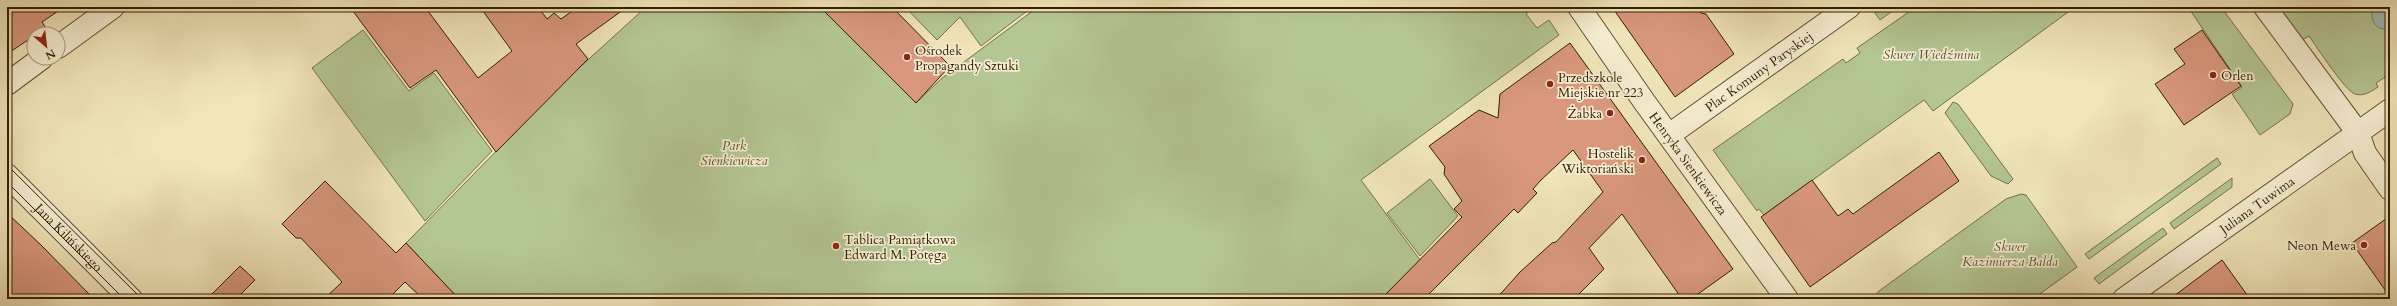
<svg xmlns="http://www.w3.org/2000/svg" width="2397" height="306" font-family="Cardo,serif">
<rect width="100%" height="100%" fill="#f1e5ba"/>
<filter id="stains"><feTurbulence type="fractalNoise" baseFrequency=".005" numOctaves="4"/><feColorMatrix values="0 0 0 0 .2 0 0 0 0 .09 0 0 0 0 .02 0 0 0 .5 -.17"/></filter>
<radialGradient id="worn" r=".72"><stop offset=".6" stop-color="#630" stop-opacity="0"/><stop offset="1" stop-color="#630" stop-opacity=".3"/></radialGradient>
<g fill="#b4c694" stroke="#73724c">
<polygon points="646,7 820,7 916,103 941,79 1038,7 1534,7 1526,14 1537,28 1549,20 1559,35 1361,180 1420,260 1381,299 459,299 406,243 568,78"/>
<polygon points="905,7 1031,7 1031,8 981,46 960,17 937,40"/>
<polygon points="1871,7 1898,7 1880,20"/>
<polygon points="1916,7 2075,7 1933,111 1924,100 1764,215 1759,209 1757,211 1713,150 1843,59 1846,63 1860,53 1857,48"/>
<polygon points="2188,7 2221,7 2293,104 2290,114 2260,135 2232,94 2242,87"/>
<path d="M2275,7H2390V74L2376,83L2378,87C2372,91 2363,97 2355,94C2345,91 2317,47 2309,36L2300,41Z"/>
<polygon points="363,30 409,91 434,73 492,151 425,221 312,68"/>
<polygon points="1953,102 1958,104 2013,179 2008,184 1991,176 1945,113"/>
<polygon points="2217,158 2221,164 2089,259 2085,254"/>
<polygon points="2232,178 2232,187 2174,229 2170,223"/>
<polygon points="1430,179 1458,216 1420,256 1387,213"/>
<polygon points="2021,194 2026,195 2077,267 2033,299 1872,299 1879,291 2006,199"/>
<polygon points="2163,228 2167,234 2099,284 2094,278"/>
</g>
<path fill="#9bbeb5" stroke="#717e6e" d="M2374,7H2390V29C2376,31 2368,20 2374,7Z"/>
<g fill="#d9987d" stroke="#321e03">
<polygon points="7,7 64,7 42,22 46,28 7,54"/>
<polygon points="350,7 425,7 478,78 512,51 480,7 538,7 547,19 554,13 561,19 578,7 627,7 576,44 588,59 496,152 436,70 410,88"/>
<polygon points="820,7 892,7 950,66 916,103"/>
<polygon points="1612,7 1696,7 1701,13 1706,14 1734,54 1675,97"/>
<polygon points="2202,30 2241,86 2184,125 2155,84 2185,64 2174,49"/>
<polygon points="1570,43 1733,269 1691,299 1682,299 1622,214 1589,248 1604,269 1574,299 1496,299 1520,272 1552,243 1556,242 1603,192 1573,150 1540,181 1533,189 1537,193 1518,213 1514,209 1424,299 1381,299 1462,217 1454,209 1462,201 1444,174 1445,167 1429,146 1479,110 1498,118 1500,94"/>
<polygon points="1939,152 1959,181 1810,287 1761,217 1812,180 1838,216 1848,209 1853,214"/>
<polygon points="325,181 396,253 406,243 459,299 423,299 405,282 388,299 324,299 342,282 301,238 296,238 282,224"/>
<polygon points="7,213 41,245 94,299 14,299 7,292"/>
<polygon points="2390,216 2390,297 2352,243"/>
<polygon points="2222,260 2250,299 2170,299"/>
<polygon points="240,266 255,280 236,299 207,299"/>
</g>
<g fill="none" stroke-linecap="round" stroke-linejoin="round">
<defs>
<g id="minor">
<path id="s1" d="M1579,7L1643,100L1787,299"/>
<polyline points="2265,7 2358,133 2365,153 2390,189"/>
<polyline points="58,47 113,7"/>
<polyline points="7,84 42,58"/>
<path id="s2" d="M1669,135L1849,7"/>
<path id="s3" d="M7,175L131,299"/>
<path id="s4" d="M2124,299L2390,110"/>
</g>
</defs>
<use href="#minor" stroke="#625031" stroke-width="24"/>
<use href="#minor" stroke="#f6eed2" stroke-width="22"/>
<g stroke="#321e03" stroke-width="1">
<polyline points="7,165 142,299"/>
<polyline points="7,182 124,299"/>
</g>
</g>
<g fill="#8f2418" stroke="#f6eed2" stroke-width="1.5">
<circle cx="907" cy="57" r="4"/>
<circle cx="2213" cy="75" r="4"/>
<circle cx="1550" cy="84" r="4"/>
<circle cx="1610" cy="113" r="4"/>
<circle cx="1642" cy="160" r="4"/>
<circle cx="2364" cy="245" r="4"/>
<circle cx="836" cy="246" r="4"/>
</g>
<g text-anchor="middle" stroke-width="3.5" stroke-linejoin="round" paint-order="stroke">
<g font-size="13" fill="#321e03" stroke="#f6eed2" text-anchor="start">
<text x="915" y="55">Ośrodek<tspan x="915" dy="15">Propagandy Sztuki</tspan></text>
<text x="2221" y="80">Orlen</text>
<text x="1558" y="82">Przedszkole<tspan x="1558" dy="15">Miejskie nr 223</tspan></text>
<text x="1602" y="118" text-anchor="end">Żabka</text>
<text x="1634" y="158" text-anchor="end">Hostelik<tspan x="1634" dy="15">Wiktoriański</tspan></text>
<text x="844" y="244">Tablica Pamiątkowa<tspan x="844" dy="15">Edward M. Potęga</tspan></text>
<text x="2356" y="250" text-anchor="end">Neon Mewa</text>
</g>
<g font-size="13" font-style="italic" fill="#59502e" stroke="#f6eed2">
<text x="1931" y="59">Skwer Wiedźmina</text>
<text x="734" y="150">Park<tspan x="734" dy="15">Sienkiewicza</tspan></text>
<text x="2010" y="251">Skwer<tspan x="2010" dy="15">Kazimierza Balda</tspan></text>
</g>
<g font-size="13" fill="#321e03" stroke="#f6eed2">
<text dy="5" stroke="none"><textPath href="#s2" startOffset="110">Plac Komuny Paryskiej</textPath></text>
<text dy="5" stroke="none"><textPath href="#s1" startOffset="191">Henryka Sienkiewicza</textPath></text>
<text dy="5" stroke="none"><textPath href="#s4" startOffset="163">Juliana Tuwima</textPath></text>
<text dy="5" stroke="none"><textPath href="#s3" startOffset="88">Jana Kilińskiego</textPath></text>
</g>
</g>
<rect width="2397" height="306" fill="none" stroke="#f1e5ba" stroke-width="24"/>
<rect x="8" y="8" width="2381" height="290" fill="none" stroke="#321e03" stroke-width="2"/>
<rect x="12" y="12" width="2373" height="282" fill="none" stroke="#321e03"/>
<g transform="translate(46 46) rotate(152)"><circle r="19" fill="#f6eed2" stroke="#a89b7f"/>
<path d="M0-3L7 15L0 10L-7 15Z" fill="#8f2418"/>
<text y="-6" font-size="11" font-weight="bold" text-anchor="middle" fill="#321e03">N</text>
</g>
<rect width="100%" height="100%" filter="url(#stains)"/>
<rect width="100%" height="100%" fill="url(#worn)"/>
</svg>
